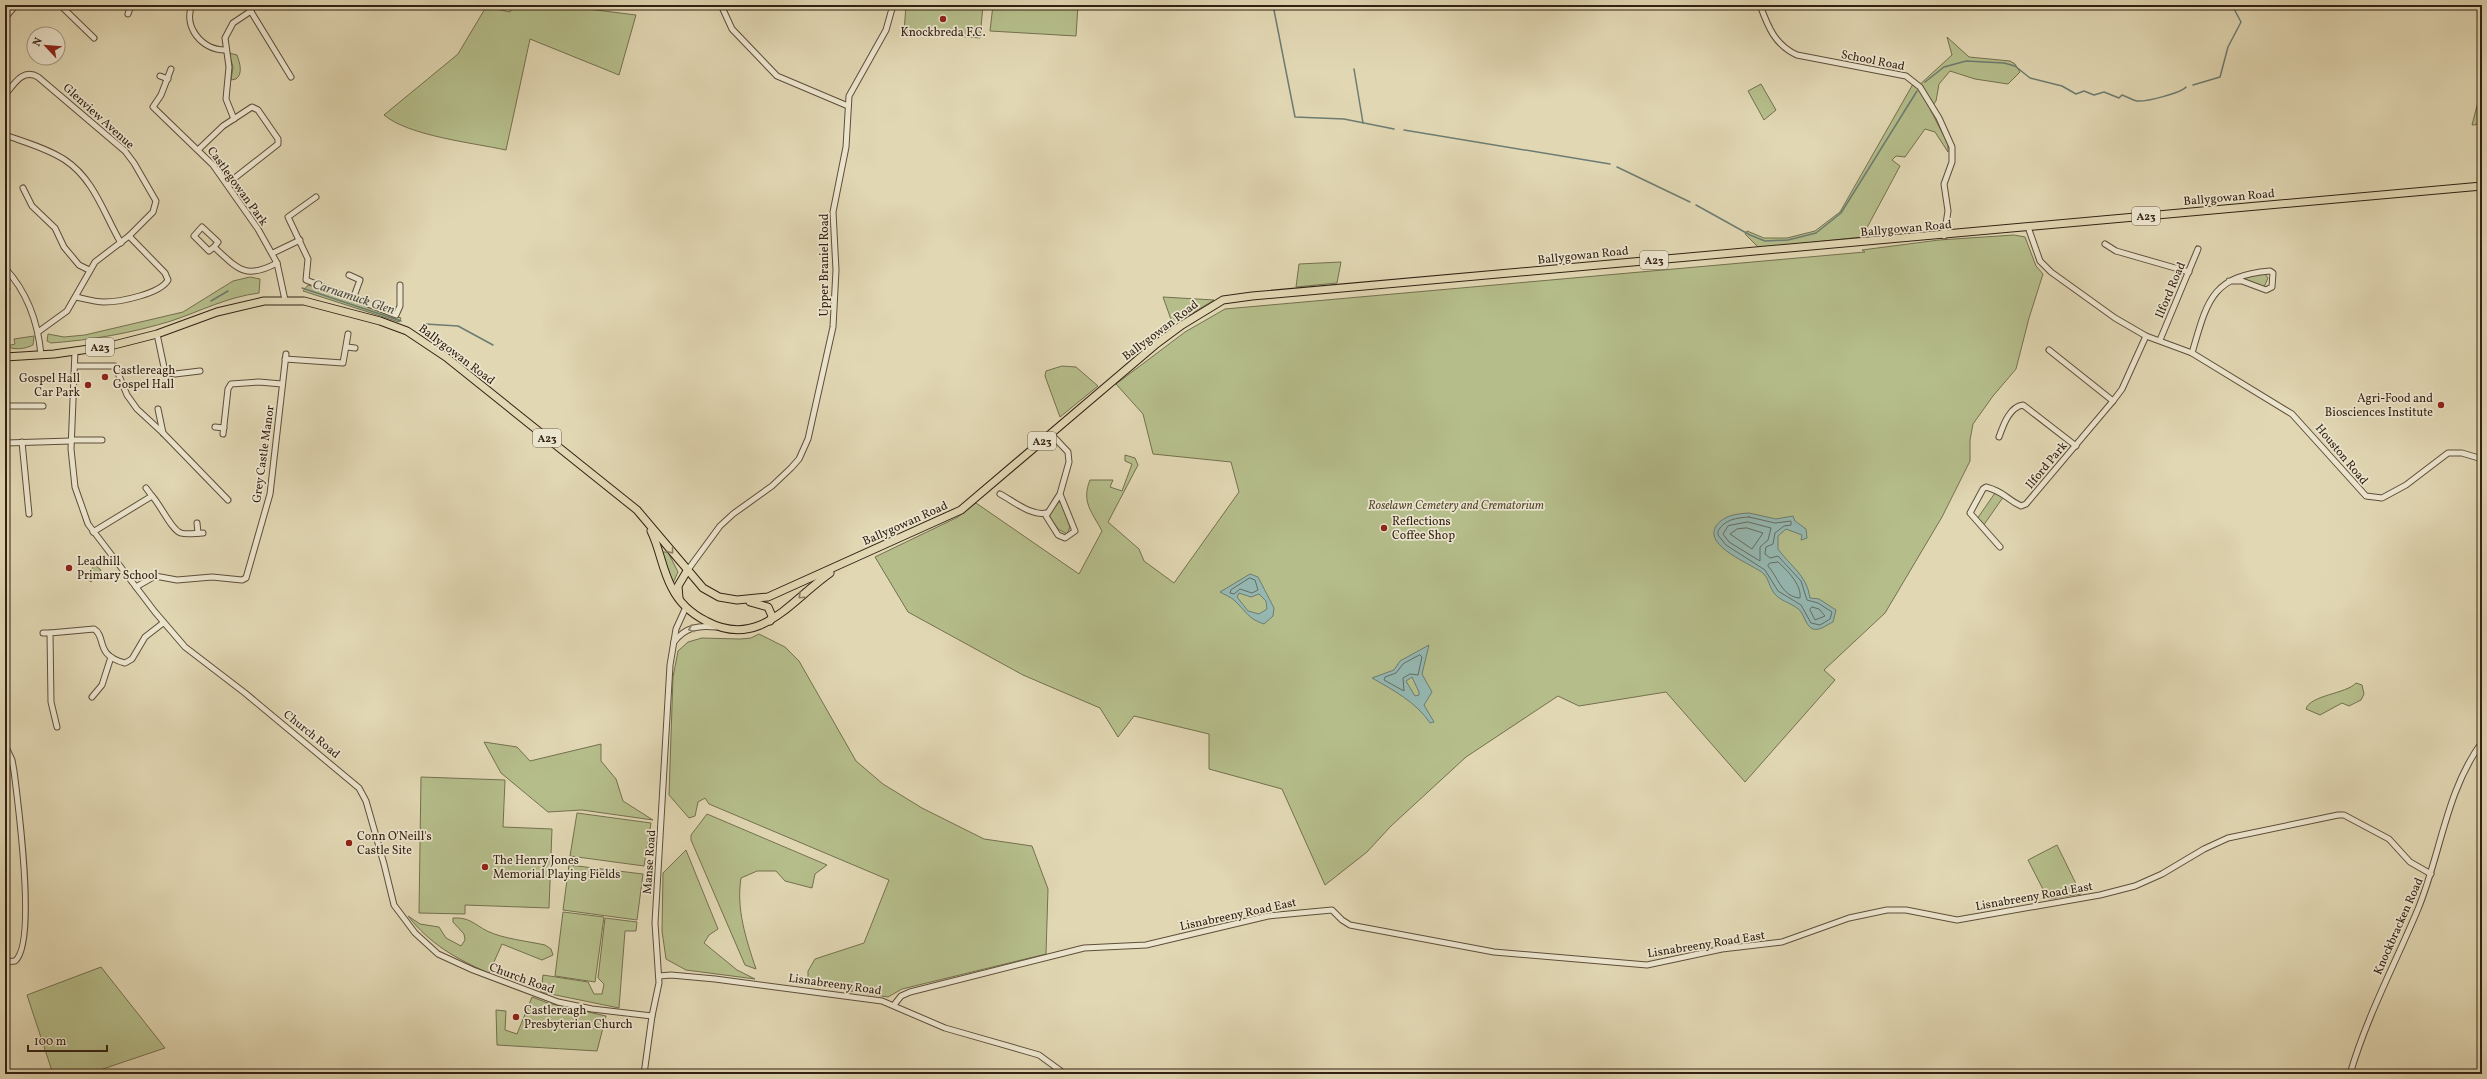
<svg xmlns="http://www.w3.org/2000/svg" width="2487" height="1079" font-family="Vollkorn,serif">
<rect width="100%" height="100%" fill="#e1d7b3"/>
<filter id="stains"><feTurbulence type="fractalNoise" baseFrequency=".005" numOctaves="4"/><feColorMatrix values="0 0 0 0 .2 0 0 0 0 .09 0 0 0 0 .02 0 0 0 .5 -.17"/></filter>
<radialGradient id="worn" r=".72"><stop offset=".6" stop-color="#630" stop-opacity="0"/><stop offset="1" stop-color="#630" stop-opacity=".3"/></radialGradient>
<g fill="#b5be8b" stroke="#74704f">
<path d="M514,5H556L636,15L619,75L530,39L506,150C474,143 409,136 384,115L458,54L486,7L510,12Z"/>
<polygon points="906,5 983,5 980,38 904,32"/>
<polygon points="993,5 1078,5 1076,36 990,31"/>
<polygon points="1947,37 1969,57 2010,61 2015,64 2020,72 2008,84 1975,79 1950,71 1939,84 1936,101 1930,109 1948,144 1948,152 1935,132 1925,129 1905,157 1896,156 1892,160 1900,166 1862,237 1759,248 1745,234 1747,231 1764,238 1787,238 1815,231 1840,212 1913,84 1917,87 1952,55"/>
<path d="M229,53L237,55C240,63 243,74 236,79L231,80L233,67Z"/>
<polygon points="1761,84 1776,110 1764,120 1748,91"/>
<polygon points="2482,97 2482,124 2472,125 2478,102"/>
<path d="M2014,235L2025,237L2036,266L2043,274L2029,318L2016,369L1993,396L1973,424L1970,440V461L1942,517L1885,613L1824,670L1835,680L1745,782L1666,692L1579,706L1558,696L1466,757L1391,826L1367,852L1325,885L1282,789L1209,769V734L1134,716L1118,737L1100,708L1023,675L908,612L875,557L958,517L976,503L1079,574L1102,531C1092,512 1081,502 1090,480H1113L1110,487L1122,491L1132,464L1125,461V455L1135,458L1138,465L1108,522L1139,549L1144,561L1174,583L1239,492L1231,462L1153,454L1143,414L1116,384L1185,332L1225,309L1865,252L1862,250L1939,240Z"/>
<polygon points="1341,262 1337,283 1296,287 1299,264"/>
<polygon points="2265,274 2268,278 2264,287 2240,279 2240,277"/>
<path d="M250,277L260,279L259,293C227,297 201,311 171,321C132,333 92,340 51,343L47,341L48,334L64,337L85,335L183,312L233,281Z"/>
<polygon points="308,285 401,318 399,322 303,291"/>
<polygon points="1163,297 1214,300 1173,325"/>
<path d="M34,336L33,345C25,349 16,350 8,347L7,346L15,344L14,339Z"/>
<polygon points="1062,366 1076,367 1098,386 1060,417 1045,376 1046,371"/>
<polygon points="1995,493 2004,496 1983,526 1977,519"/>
<polygon points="1061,502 1070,527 1067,534 1058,529 1048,514 1056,503"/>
<polygon points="662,552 668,552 678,572 673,583"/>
<polygon points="95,565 101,570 91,582 85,577"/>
<polygon points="759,634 785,647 799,661 856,761 883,784 922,808 984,839 1032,846 1048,889 1046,954 902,989 888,997 808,984 808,971 815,959 864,943 889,880 709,804 705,798 698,802 695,816 689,818 669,795 673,677 678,651 688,642 702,638 740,639 751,638"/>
<path d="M2356,683L2362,685L2364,694L2361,700L2349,706L2342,703L2320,715L2306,709C2310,695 2346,694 2356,683Z"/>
<polygon points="484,742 517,747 530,761 601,744 601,761 616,779 623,801 653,820 582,810 548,812 501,773"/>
<polygon points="421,777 505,780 503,827 552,829 549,908 465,905 465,914 419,913"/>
<polygon points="577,813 651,823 644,866 570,856"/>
<path d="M707,814L827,865L815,874L812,888L785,881L776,871H757L741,878C736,909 746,939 756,969L745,965L691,840V835Z"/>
<polygon points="2057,845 2081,894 2048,899 2028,860"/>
<polygon points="686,850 718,929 709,935 704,943 737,970 755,979 686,970 666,959 662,931 663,873"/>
<polygon points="569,865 643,874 637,920 563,910"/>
<polygon points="563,912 604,917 595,982 555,976"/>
<path d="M408,916L420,924L439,927L446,938L461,946L465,940L464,934L453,922V918C469,917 474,924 487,931C504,939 527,941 545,945L551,949L553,955L542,960L502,944L489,973C456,959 430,944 408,916Z"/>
<polygon points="605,918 637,922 636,931 625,931 619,1008 541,992 543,975 588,982 594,994 602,994 604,984 598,978"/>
<polygon points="101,967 165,1048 88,1074 53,1074 27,995"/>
<polygon points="532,997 548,1003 606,1016 597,1051 497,1045 496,1010 506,1011 505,1030 517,1034"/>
</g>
<g fill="#95b8b2" stroke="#6d7c72" fill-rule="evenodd">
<path d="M1749,513L1776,519L1793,516L1795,521L1806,529L1807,538L1801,540L1802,535L1786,529L1778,536V549C1790,566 1807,575 1810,598L1819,599L1836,610L1833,622C1826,625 1820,631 1813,629C1804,625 1805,613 1797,608C1789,602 1780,601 1774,593C1769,587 1769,579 1764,574C1753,564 1703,547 1716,526C1724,515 1736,514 1749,513Z"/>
<path d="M1250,574L1258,577L1274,608L1273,616L1264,624C1248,619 1246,611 1234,600C1231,597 1225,595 1220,592ZM1239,593L1251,597L1259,594L1266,601L1267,609L1259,614L1248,611L1237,597Z"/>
<path d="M1429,645L1422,674L1432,692L1424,705L1434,722L1430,723C1416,702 1393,690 1372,678L1394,670L1400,661ZM1412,677L1419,692V695L1415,696L1406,681Z"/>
</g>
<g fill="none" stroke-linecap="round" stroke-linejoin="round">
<g stroke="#646c62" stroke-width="1">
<path d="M1749,517L1775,523L1791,521V525L1784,526L1775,533L1773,544L1766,547L1765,554L1770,558L1778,556L1801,581L1807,600L1818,603L1832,612L1830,619L1820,625L1811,623L1801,605L1778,591L1765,570L1726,545L1718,535V531C1725,519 1736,518 1749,517Z"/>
<polygon points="1748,522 1771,528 1768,540 1760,547 1760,561 1729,542 1723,534 1728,526"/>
<polygon points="1747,528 1763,533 1752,549 1730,534 1737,529"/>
<path d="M1770,563L1778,562C1787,570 1802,585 1800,598C1782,597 1778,577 1768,566Z"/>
<polygon points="1250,578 1255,580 1258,590 1252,593 1240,589 1234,594 1230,593 1231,590"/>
<polygon points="1812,607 1819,609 1825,616 1815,620 1810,610"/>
<polygon points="1420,655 1422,657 1418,675 1410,674 1403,678 1404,691 1384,680 1385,677 1396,673 1403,664"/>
</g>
<g stroke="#6d7c72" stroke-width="1.5">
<polyline points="1273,5 1295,117 1344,119 1394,129"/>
<polyline points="1354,69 1363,123"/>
<path d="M1925,82L1944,67L1966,61L2004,63L2015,66L2030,78L2062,86L2076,94L2084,91L2094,95L2104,92L2119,98L2122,95C2128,97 2132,100 2137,101C2146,102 2181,93 2186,87"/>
<polyline points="2193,85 2220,77 2228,47 2241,22 2232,5"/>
<polyline points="1404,130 1610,164"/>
<polyline points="1617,167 1690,202"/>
<polyline points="1696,205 1750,235 1765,241 1788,240 1816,233 1841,213 1917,91"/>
<polyline points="5,284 10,289"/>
<polyline points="302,288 401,321"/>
<polyline points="211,301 228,291"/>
<polyline points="425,324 458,326 493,345"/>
</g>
<defs>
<g id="minor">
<polyline points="60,5 94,38"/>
<path d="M192,5C183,27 202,50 225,50"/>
<polyline points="247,5 291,77"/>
<polyline points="721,5 732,29 777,76 848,106"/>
<path d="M1760,5C1768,27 1775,45 1797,55L1906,76L1920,87L1939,118L1952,147V162L1944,184L1948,211L1944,236"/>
<polyline points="128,14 131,5"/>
<polyline points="5,18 16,5"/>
<polyline points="171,69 161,95 153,107 213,165 258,229 277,263 285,300"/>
<polyline points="160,76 168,79"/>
<path d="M5,95C14,84 23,68 38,77L125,151L134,163L156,201L153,212L129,236L95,262L67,311L38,332"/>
<polyline points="234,119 226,99 229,67 225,38 233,23 251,11"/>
<path d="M5,135C24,142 47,148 65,160C94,179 104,214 121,243"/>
<polyline points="199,149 223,126 252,107 258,110 278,139 278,144 227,184"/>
<polyline points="23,188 32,206 55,228 64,247 79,265 89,270"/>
<polyline points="316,197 288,217 308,259 306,280 396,315 400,306 400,285"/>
<polyline points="2028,227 2040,261 2051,272 2115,318 2146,336 2192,353 2292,414 2366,496 2382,498 2406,485 2448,453 2462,453 2482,459"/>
<polyline points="2105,244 2116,251 2189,272"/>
<path d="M214,247L209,251L194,236L202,227L218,242L214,247C238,269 245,280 277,263"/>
<polyline points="273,253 300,240"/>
<path d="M5,268C28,293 38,322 41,355"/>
<polyline points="349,275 360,280 353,299"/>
<path d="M76,297C85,299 95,302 104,302C120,302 160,294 168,280L165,273L129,236"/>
<polyline points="157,334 165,372 175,374 200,371"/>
<polyline points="2160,340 2198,249"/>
<polyline points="347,347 355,348"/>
<polyline points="2049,350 2113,401"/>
<polyline points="75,351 71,449 75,487 88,524 155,612 185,647 245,693 359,788 366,801 384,864 394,905 415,933 438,954 473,970 558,1002 592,1009 652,1016"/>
<path d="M2192,353C2207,302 2211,276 2270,271L2273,273L2272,287L2266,290L2242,281H2229"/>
<polyline points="285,359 343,363 348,334"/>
<polyline points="75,366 115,366 127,395 137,409 163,433 228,500"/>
<polyline points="5,406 43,406"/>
<polyline points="158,409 163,433"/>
<polyline points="215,427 224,428"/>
<polyline points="223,434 228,389 231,384 259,382 282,384"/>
<polyline points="1051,434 1068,452 1069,462 1060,494 1075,531 1065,538 1058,535 1046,516 1060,494"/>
<path d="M1999,437C2003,426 2009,407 2023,405L2076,446"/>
<polyline points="71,440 102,440"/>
<polyline points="22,442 29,514"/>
<polyline points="6,443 71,441"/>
<polyline points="146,488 152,496"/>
<path d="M1000,494C1013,501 1031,516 1046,513"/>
<polyline points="197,523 198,533"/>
<path d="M93,532L152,496C160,504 172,531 181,533C187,535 196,533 203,533"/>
<path d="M2000,547L1970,513L1983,489L1986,487C2005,492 2006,499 2021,506L2026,504L2113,401L2122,389L2146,336"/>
<polyline points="687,571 720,526 733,514 772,486 791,468 799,459 808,439 833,327 836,270 833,212 846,147 849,96 886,30 893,5"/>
<polyline points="136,587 155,576 177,580 212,577 242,580 246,578 270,494 286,354"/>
<polyline points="43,633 50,633"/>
<path d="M674,642C685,627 699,625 716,627"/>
<polyline points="92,697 102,685 111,657"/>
<path d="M57,727L51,702L50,633L94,629C107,637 94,655 125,663L132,659L145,637L163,623"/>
<path d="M5,745L12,760L14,771C18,803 37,944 15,961L5,962"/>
<polyline points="659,976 671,975 715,979 882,1001 945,1028 1039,1055 1065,1074"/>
<polyline points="894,1005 901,996 910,992 1084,948 1146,945 1268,916 1332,910 1342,920 1350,925 1494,952 1647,965 1722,949 1782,942 1849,918 1887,910 1906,910 1957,920 2100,895 2135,886 2162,874 2204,849 2228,838 2338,815 2344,815 2389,839 2410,862 2431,874"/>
<polyline points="644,1074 652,1016 659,983 655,923 670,665 676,629 686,607"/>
<path d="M2350,1074C2367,1016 2395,964 2418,909C2441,853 2446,791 2482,742"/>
</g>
<g id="major">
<polyline points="5,357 54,354 110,346 157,334 217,312 264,301 304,301 380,321 407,331 446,357 637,510 703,588 719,597 737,600 768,597 961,510 1155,345 1182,325 1223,300 1252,296 2482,186"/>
<path d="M651,531C660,549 662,570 672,588C679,602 692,614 706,621C760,650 791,600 830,573"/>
<polyline points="679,598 678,586 687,571"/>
<polyline points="750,602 768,607 772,616 770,621"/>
</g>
</defs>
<use href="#minor" stroke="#5e4e3b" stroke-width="7"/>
<use href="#major" stroke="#322113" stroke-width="9"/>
<use href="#minor" stroke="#ece5ce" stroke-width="5"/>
<use href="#major" stroke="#e1d7b3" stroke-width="7"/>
</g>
<defs><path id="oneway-chevron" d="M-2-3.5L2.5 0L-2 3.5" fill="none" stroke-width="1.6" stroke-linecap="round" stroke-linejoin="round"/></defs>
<g stroke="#8a7c63">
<use href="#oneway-chevron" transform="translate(671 551) rotate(53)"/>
<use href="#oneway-chevron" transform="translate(801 596) rotate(137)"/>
</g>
<use stroke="#8f8370" href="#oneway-chevron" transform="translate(691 629) rotate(160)"/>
<g fill="#8f2418" stroke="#ece5ce" stroke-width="1.5">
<circle cx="943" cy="19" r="4"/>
<circle cx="105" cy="377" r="4"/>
<circle cx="88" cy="385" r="4"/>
<circle cx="2441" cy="405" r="4"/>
<circle cx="1384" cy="528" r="4"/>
<circle cx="69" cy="568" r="4"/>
<circle cx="349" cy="843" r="4"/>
<circle cx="485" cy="867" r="4"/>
<circle cx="516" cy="1017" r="4"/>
</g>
<g text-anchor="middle" stroke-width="3.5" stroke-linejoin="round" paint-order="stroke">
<g fill="#ece5ce" stroke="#6a5c4b" stroke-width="1">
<rect x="2132" y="207" width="28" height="18" rx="3"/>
<rect x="1640" y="251" width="28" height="18" rx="3"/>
<rect x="86" y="338" width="28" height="18" rx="3"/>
<rect x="533" y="429" width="28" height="18" rx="3"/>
<rect x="1028" y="432" width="28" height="18" rx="3"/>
</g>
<g font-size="11" font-weight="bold" fill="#322113">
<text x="2146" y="220">A23</text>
<text x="1654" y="264">A23</text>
<text x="100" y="351">A23</text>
<text x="547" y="442">A23</text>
<text x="1042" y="445">A23</text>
</g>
<g font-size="12" fill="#322113" stroke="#ece5ce" text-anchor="start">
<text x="943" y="36" text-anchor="middle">Knockbreda F.C.</text>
<text x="113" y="374">Castlereagh<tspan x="113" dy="14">Gospel Hall</tspan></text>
<text x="80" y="382" text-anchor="end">Gospel Hall<tspan x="80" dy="14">Car Park</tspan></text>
<text x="2433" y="402" text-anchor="end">Agri-Food and<tspan x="2433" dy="14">Biosciences Institute</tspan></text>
<text x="1392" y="525">Reflections<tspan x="1392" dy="14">Coffee Shop</tspan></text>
<text x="77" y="565">Leadhill<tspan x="77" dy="14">Primary School</tspan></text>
<text x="357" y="840">Conn O'Neill's<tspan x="357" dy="14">Castle Site</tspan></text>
<text x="493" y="864">The Henry Jones<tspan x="493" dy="14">Memorial Playing Fields</tspan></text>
<text x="524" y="1014">Castlereagh<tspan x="524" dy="14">Presbyterian Church</tspan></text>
</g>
<g font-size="12" fill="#322113" stroke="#ece5ce">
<text transform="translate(1873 60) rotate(11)" y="4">School Road</text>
<text transform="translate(99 116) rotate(42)" y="4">Glenview Avenue</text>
<text transform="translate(238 186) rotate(54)" y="4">Castlegowan Park</text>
<text transform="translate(2229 197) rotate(-5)" y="4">Ballygowan Road</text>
<text transform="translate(1906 228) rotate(-5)" y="4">Ballygowan Road</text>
<text transform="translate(1583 255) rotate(-6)" y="4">Ballygowan Road</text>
<text transform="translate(824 265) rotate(-90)" y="4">Upper Braniel Road</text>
<text transform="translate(2170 290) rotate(-67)" y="4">Ilford Road</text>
<text transform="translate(1160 330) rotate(-37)" y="4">Ballygowan Road</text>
<text transform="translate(457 354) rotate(37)" y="4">Ballygowan Road</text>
<text transform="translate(263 454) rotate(-82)" y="4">Grey Castle Manor</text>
<text transform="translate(2342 454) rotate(50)" y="4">Houston Road</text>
<text transform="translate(2046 465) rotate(-50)" y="4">Ilford Park</text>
<text transform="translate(905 523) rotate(-24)" y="4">Ballygowan Road</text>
<text transform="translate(312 734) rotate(39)" y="4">Church Road</text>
<text transform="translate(649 862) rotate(-86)" y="4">Manse Road</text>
<text transform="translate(2034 896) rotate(-10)" y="4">Lisnabreeny Road East</text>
<text transform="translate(1238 914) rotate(-12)" y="4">Lisnabreeny Road East</text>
<text transform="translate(2398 926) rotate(-66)" y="4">Knockbracken Road</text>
<text transform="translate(1706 944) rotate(-9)" y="4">Lisnabreeny Road East</text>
<text transform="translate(522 978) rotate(20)" y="4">Church Road</text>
<text transform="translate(835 984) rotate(8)" y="4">Lisnabreeny Road</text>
</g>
<g font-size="12" font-style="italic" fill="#534831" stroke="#ece5ce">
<text x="1456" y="509">Roselawn Cemetery and Crematorium</text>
</g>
<g font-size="13" font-style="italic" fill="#504e43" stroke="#ece5ce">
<text transform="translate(354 296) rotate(18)" y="5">Carnamuck Glen</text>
</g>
</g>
<rect width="2487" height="1079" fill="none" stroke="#e1d7b3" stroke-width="20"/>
<rect x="6" y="6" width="2475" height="1067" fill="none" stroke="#322113" stroke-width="2"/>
<rect x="10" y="10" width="2467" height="1059" fill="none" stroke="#322113"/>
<g transform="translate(46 46) rotate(296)"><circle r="19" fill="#ece5ce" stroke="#a29783"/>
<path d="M0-3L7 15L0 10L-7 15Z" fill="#8f2418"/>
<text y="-6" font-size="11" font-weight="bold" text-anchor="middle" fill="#322113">N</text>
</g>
<path d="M28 1045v6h79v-6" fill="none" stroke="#322113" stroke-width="2"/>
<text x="34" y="1045" font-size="12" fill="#322113" stroke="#ece5ce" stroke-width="3" paint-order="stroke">100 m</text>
<rect width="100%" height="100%" filter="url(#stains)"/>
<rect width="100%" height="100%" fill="url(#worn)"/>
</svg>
